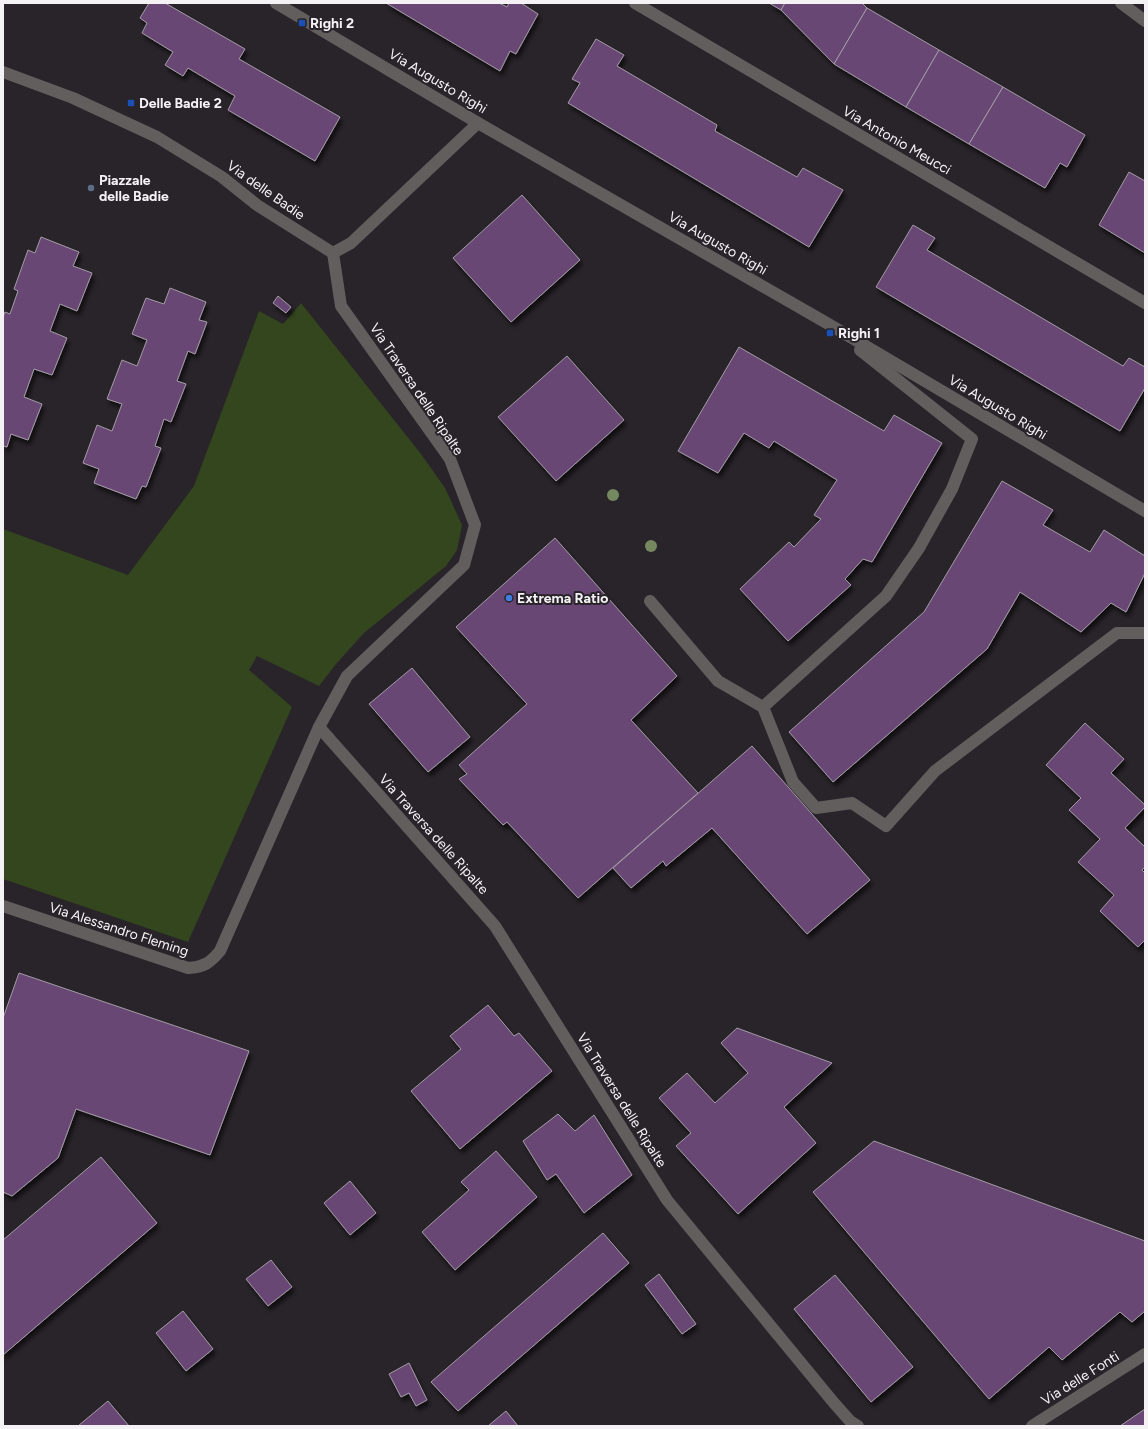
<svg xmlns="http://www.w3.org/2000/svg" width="1148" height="1429" font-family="Figtree,sans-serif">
<defs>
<filter id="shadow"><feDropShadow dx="2.5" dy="4.5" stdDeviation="2" flood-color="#0009"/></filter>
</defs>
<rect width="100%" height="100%" fill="#29242a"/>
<polygon fill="#33461e" points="301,303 421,454 445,488 462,525 457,550 446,566 364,633 336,664 319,686 257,656 249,670 292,707 188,942 3,879 3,529 128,575 194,486 259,311 283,324"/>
<g fill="#694675" stroke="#a29ca4" filter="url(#shadow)">
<polygon points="149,3 165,3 245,49 239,59 340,117 315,161 228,110 235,96 188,68 183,76 165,65 173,52 142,33 147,23 140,18"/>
<polygon points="386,3 499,3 507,7 509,3 521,3 538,14 516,54 510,51 500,71"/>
<polygon points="769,3 785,3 781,10"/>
<polygon points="785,3 862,3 867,8 834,64 781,10"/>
<polygon points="867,8 939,50 906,107 834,64"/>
<polygon points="596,39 624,55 617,66 717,125 715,131 797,177 803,168 843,190 809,247 568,103 580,83 572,79"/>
<polygon points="939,50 1003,87 969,144 906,107"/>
<polygon points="1003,87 1085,135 1067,167 1060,163 1045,188 969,144"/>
<polygon points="1129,172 1145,181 1145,253 1099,225"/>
<polygon points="522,195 580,260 511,322 453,258"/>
<polygon points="913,225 935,238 927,250 1123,366 1129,358 1145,367 1145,388 1120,431 876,287"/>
<polygon points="41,237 79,252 73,266 92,273 77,311 60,304 50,331 67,338 52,375 34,369 24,397 42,404 28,440 11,434 7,447 3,446 3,317 5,312 10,314 18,291 14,289 28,250 35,253"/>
<polygon points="170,288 206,302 199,320 207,322 195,354 188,351 177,381 186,384 171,422 164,419 155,446 161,448 146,487 142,486 136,499 94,483 99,469 83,463 97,425 112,431 122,404 107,399 122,360 137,366 147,340 132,334 146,298 164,304"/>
<polygon points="278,296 291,307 286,313 273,303"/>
<polygon points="739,347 884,431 894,415 942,443 872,562 863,559 845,579 851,585 788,641 740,589 789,542 794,547 821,519 814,515 837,480 774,441 769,448 744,433 718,473 678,451"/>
<polygon points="567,356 624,420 556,481 498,417"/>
<polygon points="1002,481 1053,510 1043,525 1090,552 1104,530 1145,556 1145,573 1126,612 1111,603 1081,632 1020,592 987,649 833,782 789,732 924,612"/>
<polygon points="555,538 677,676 631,720 698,793 578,898 507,822 503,825 459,779 467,774 459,765 527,704 456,627"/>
<polygon points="412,668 470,737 428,772 369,704"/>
<polygon points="1085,723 1124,759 1111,773 1145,805 1145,807 1125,828 1145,847 1145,867 1142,870 1145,873 1145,940 1138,947 1100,911 1114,895 1078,862 1100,839 1069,810 1081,798 1046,765"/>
<polygon points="752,746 870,880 807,934 712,828 666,866 663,861 631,888 613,868"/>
<polygon points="19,973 249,1051 210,1155 76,1109 58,1158 12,1196 3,1192 3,1018"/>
<polygon points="488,1005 514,1036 519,1033 552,1071 460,1149 411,1091 461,1049 450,1036"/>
<polygon points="737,1028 832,1063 784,1107 816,1143 738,1214 676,1146 691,1133 659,1098 687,1073 715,1103 748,1073 721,1043"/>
<polygon points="558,1114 575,1131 594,1115 632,1175 584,1213 556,1174 547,1180 523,1141"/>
<polygon points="874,1141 1145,1241 1145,1311 1132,1322 1120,1312 1062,1360 1049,1347 989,1399 813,1192"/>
<polygon points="496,1151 537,1197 455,1270 422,1232 469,1190 461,1182"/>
<polygon points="101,1157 157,1223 3,1355 3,1240"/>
<polygon points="350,1181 376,1213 350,1235 324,1203"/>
<polygon points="603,1233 629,1263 458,1411 431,1382"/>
<polygon points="271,1260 292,1287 268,1306 246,1279"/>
<polygon points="659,1274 696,1324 682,1334 645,1285"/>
<polygon points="835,1275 913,1367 871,1402 794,1309"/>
<polygon points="183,1311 213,1349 186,1371 156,1333"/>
<polygon points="409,1363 427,1400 416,1406 409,1393 401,1397 389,1374"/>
<polygon points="108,1401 129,1426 78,1426"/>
<polygon points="1145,1409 1145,1426 1120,1426"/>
<polygon points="506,1411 518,1426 488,1426"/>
</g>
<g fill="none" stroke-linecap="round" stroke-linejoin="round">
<g stroke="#625e5e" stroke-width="12">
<polyline points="276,3 478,123 825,322 1145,511"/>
<polyline points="635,3 1145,303"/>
<polyline points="1121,3 1145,21"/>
<polyline points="3,72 73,98 157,137 222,177 257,205 333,253"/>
<polyline points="333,253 341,306 450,459 475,525 464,565 347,676 319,727 495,926 667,1200 834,1403 850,1421 858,1426"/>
<polyline points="333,253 351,243 478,123"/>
<polyline points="650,601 718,681 763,707 886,596 919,548 952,489 972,439 860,350"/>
<polyline points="763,707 793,782 816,808 852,803 886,826 935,771 1117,633 1145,633"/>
<path d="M3,906L188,968C204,967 210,963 220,951L319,727"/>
<polyline points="1032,1426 1145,1354"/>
</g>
</g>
<g fill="#75885f">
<circle cx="613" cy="495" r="6"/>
<circle cx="651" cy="546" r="6"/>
</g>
<g fill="#1a4fb4" stroke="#29242a" stroke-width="1.5">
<rect x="298" y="19" width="8" height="8" rx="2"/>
<rect x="127" y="99" width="8" height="8" rx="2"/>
<rect x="826" y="329" width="8" height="8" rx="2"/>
</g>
<circle fill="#5c6f8a" stroke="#29242a" stroke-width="1.5" cx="91" cy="188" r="4"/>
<circle fill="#3f7fe0" stroke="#29242a" stroke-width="1.5" cx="509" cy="598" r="4"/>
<g text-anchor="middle" stroke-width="4" stroke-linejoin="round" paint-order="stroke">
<g font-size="14" font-weight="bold" fill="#f5f2f6" stroke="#29242a" text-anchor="start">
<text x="310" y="28">Righi 2</text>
<text x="139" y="108">Delle Badie 2</text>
<text x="99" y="185">Piazzale<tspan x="99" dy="16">delle Badie</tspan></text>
<text x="838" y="338">Righi 1</text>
<text x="517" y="603">Extrema Ratio</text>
</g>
<g font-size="14" fill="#f5f2f6" stroke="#29242a">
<text transform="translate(438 81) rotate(31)" y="5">Via Augusto Righi</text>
<text transform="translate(897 140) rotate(30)" y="5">Via Antonio Meucci</text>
<text transform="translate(266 190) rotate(35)" y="5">Via delle Badie</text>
<text transform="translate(718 243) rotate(30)" y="5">Via Augusto Righi</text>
<text transform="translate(417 389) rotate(56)" y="5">Via Traversa delle Ripalte</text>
<text transform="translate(998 407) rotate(31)" y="5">Via Augusto Righi</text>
<text transform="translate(434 834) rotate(48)" y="5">Via Traversa delle Ripalte</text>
<text transform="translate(119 929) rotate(18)" y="5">Via Alessandro Fleming</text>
<text transform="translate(622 1100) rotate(58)" y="5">Via Traversa delle Ripalte</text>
<text transform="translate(1080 1378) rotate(-32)" y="5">Via delle Fonti</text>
</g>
</g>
<rect width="1148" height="1429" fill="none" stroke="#f5f2f6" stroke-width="8"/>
</svg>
